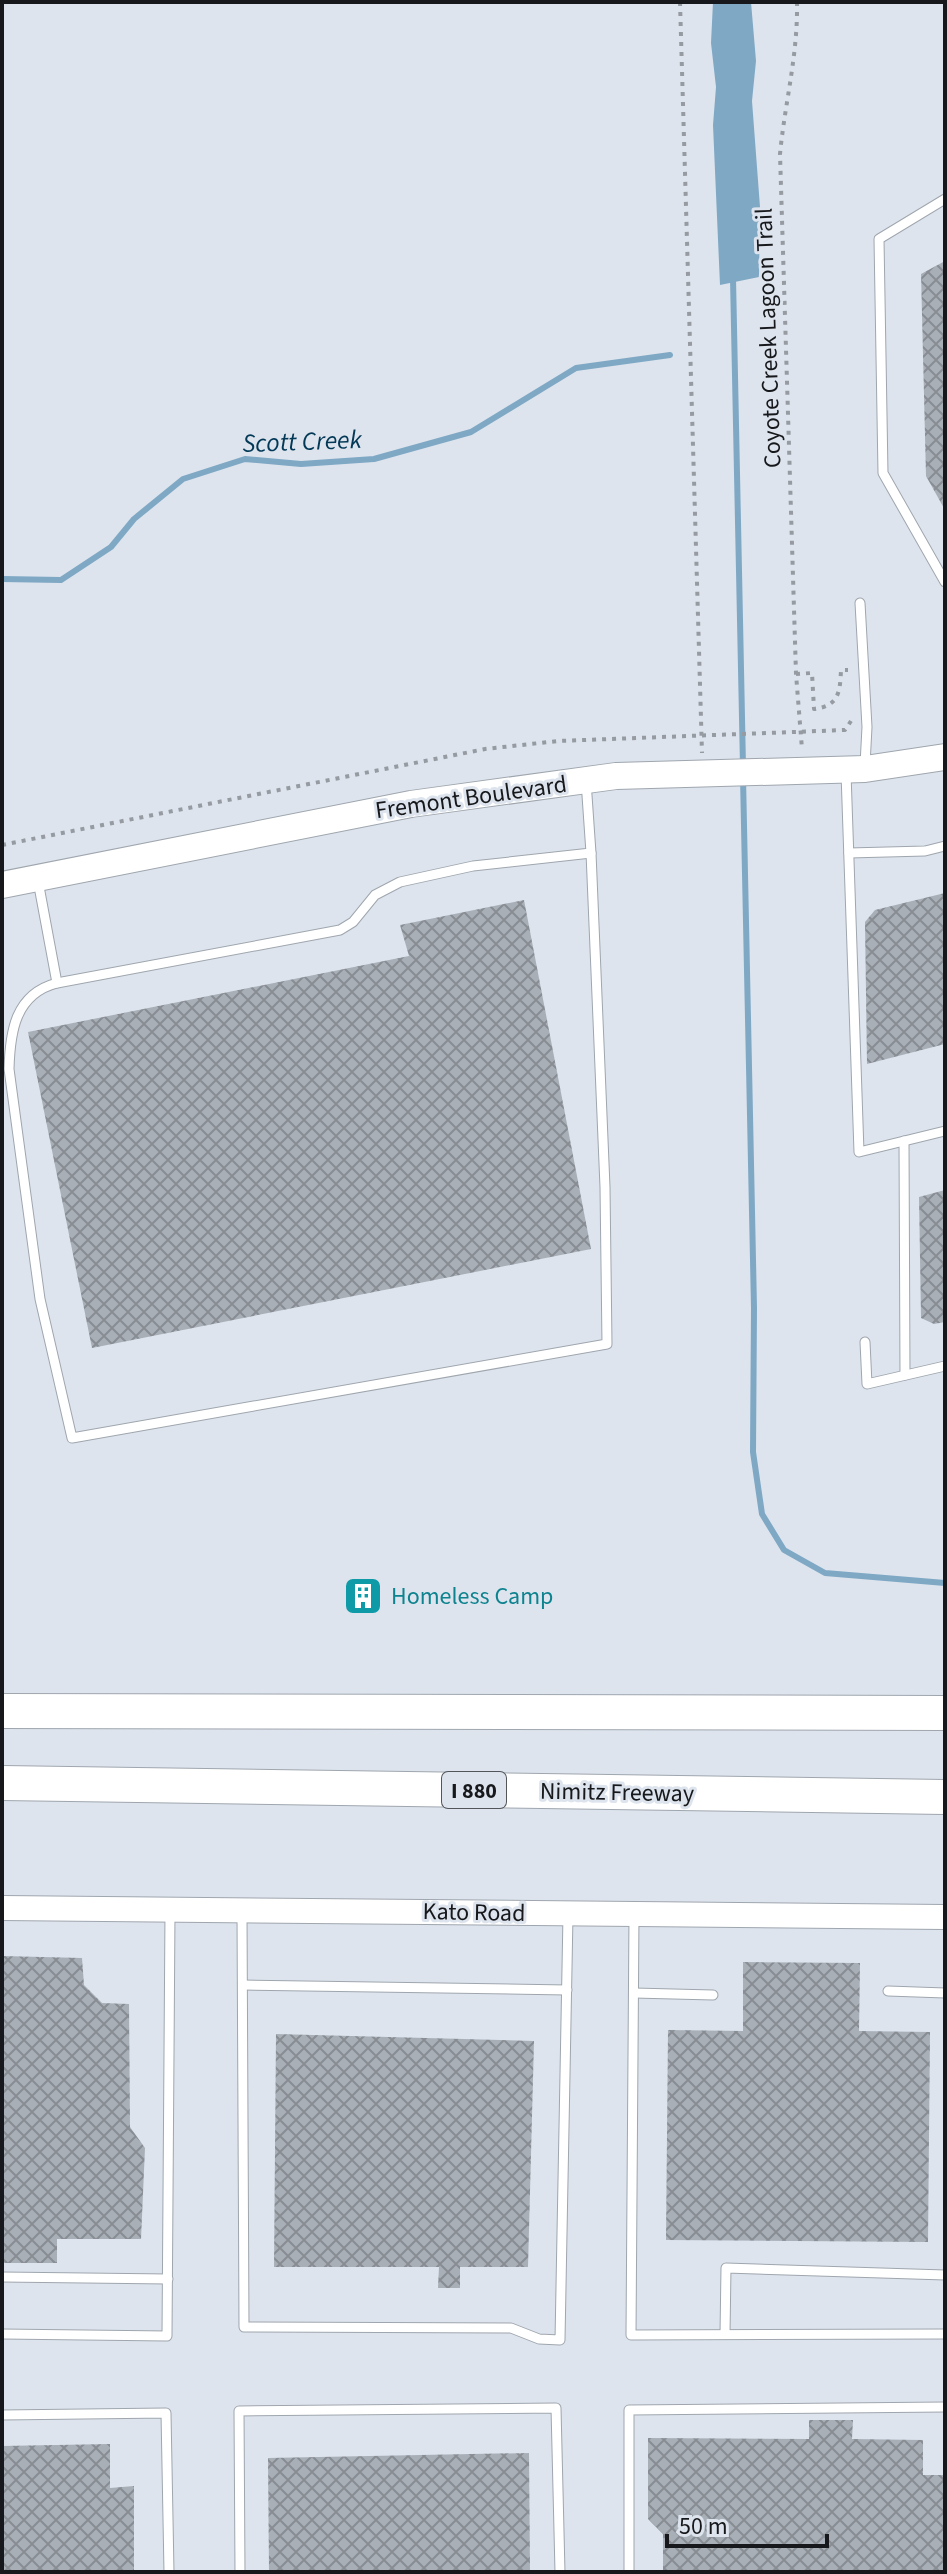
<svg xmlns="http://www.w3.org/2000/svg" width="947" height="2574" font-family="'Source Sans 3',sans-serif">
<defs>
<pattern id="building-cross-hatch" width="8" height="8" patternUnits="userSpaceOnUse" patternTransform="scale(2)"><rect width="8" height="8" fill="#a8afb7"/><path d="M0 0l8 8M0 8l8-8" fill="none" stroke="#888d94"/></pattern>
</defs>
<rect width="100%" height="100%" fill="#dde4ed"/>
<polygon fill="#7fa8c5" points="713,2 751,2 756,61 752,101 760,207 759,277 720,285 713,125 716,87 711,43"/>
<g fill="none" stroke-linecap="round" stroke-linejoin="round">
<g stroke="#7fa8c5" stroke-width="6">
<polyline points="733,278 743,766"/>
<polyline points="2,579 61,580 111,547 134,519 183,479 245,459 301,464 374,459 471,432 576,368 670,355"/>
<polyline points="743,777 754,1308 753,1452 762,1514 784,1550 825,1573 945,1583"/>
</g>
</g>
<g fill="url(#building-cross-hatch)">
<polygon points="945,261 945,510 926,476 921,274"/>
<polygon points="945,893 945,1044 867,1064 865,922 875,910"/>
<polygon points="524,900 591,1249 92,1348 28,1032 409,956 400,925"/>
<polygon points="945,1190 945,1322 934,1324 921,1318 919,1197"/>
<polygon points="2,1956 82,1958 84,1985 102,2003 129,2004 130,2127 145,2148 141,2239 57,2239 57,2263 2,2263"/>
<polygon points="743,1962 860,1963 859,2031 930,2032 928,2242 666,2240 668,2030 743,2031"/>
<polygon points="276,2034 534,2041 528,2267 460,2267 460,2288 438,2288 439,2267 274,2267"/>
<polygon points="809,2420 853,2420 852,2439 923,2440 923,2475 945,2475 945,2572 663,2572 663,2534 648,2519 648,2438 809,2439"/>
<polygon points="110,2444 110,2488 134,2486 134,2572 2,2572 2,2446"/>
<polygon points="529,2453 530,2572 269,2572 268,2458"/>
</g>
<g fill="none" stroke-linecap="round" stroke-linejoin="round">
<defs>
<g id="service">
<polyline points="945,199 879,239 883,473 945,582"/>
<polyline points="860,603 867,727 865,765"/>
<polyline points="846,773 859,1152 945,1131"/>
<polyline points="849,853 925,851 945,846"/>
<polyline points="38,881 57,983 340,930 353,922 375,895 400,882 473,866 591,853 586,781"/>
<path d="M57,983C15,994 10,1032 9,1069L40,1299L72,1438L607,1344L605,1187L591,853"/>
<polyline points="904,1141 905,1375"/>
<polyline points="865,1342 867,1384 945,1366"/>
<polyline points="242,1914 244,2327 511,2328 539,2339 560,2340 568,1915"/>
<polyline points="634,1914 631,2335 945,2334"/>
<polyline points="243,1985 567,1990"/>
<polyline points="888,1991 945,1993"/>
<polyline points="634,1993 713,1995"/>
<polyline points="2,2277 168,2279"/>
<polyline points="2,2334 167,2336 170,1912"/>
<polyline points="725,2334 726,2268 945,2275"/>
<polyline points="2,2415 166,2413 169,2572"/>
<polyline points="240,2572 239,2411 556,2408 560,2572"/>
<polyline points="629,2572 629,2410 945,2407"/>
</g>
<polyline id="tertiary" points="2,1908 945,1917"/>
<polyline id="secondary" points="2,885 411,804 616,776 865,769 945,757"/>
<g id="motorway">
<polyline points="2,1711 945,1713"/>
<polyline points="2,1783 945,1797"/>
</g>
</defs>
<use href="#service" stroke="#9fa6ae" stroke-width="11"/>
<use href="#tertiary" stroke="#9fa6ae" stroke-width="26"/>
<use href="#secondary" stroke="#9fa6ae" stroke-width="28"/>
<use href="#motorway" stroke="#9fa6ae" stroke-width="36"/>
<g stroke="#969ba2" stroke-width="4" stroke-dasharray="4 6" stroke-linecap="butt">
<polyline points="680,2 702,753"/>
<path d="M797,2C798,55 785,102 780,154L796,674L802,749"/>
<path d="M796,674L812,673L814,709C839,706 840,692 841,670H848"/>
<polyline points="2,845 485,749 558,741 845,730 851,721"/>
</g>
<use href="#service" stroke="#fff" stroke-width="9"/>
<use href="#tertiary" stroke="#fff" stroke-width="24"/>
<use href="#secondary" stroke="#fff" stroke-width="26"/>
<use href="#motorway" stroke="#fff" stroke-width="34"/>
</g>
<defs>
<symbol id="building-square" viewBox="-11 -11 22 22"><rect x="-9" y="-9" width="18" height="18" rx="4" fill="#0f9aa8" stroke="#dde4ed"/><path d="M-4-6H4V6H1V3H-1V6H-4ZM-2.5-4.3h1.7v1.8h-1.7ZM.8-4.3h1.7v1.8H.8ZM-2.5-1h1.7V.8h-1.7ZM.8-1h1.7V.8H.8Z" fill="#fff"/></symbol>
</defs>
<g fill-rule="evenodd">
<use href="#building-square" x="341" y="1574" width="44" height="44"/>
</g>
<g text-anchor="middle" stroke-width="6" stroke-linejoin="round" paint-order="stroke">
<rect fill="#dde4ed" stroke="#52555a" stroke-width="2" x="442" y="1772" width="64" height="36" rx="6"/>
<g font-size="22" font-weight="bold" fill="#16181b">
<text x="474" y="1798">I 880</text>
</g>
<g font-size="24" fill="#16181b" stroke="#dde4ed">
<text transform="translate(768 338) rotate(-92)" y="8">Coyote Creek Lagoon Trail</text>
<text transform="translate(471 797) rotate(-8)" y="8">Fremont Boulevard</text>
<text transform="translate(617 1792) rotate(1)" y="8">Nimitz Freeway</text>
<text transform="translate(474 1912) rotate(1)" y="8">Kato Road</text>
</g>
<g font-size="24" fill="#0d838f" stroke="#dde4ed" text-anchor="start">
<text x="391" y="1604">Homeless Camp</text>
</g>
<g font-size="26" font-style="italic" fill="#033957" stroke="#dde4ed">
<text transform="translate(302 441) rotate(-2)" y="9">Scott Creek</text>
</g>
</g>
<rect width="947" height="2574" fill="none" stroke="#16181b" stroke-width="8"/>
<path d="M667 2534v12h160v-12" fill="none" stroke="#16181b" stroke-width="4"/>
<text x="679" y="2534" font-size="24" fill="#16181b" stroke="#dde4ed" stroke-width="6" paint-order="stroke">50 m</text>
</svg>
